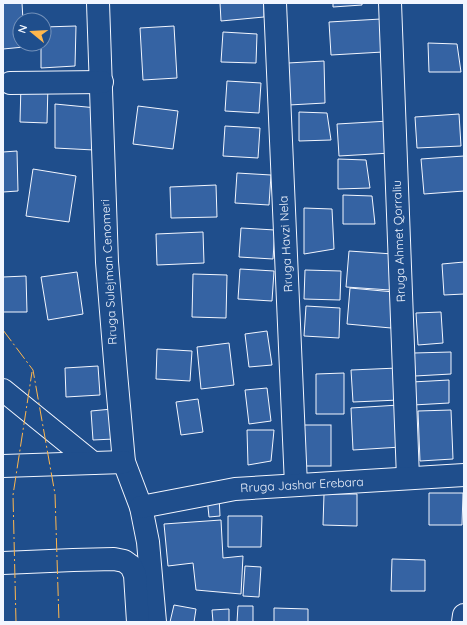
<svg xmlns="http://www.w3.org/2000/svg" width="467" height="625" font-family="Quicksand,sans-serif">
<rect width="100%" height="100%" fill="#1f4e8c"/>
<g fill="#3563a3" stroke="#f2f6ff">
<polygon points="3,3 22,3 23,20 20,20 20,44 24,44 24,47 3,49"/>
<polygon points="220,3 264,3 264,17 221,21"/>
<polygon points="333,3 362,3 362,5 333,7"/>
<polygon points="381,19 383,52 331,55 329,22"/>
<polygon points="76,26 75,66 41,68 41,44 44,44 44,27"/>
<polygon points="174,26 177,78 143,80 140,28"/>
<polygon points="223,32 257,34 256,63 221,62"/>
<polygon points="428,43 457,44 461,72 429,72"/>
<polygon points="324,61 325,103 289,105 288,63"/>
<polygon points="227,81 261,83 259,113 225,111"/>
<polygon points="21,84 48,85 47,123 20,122"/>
<polygon points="55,104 97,108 94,150 55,148"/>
<polygon points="138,106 178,111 173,149 133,144"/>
<polygon points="299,112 327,113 331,140 299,141"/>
<polygon points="459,114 461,146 417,148 415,117"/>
<polygon points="389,121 391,153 339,156 337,124"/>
<polygon points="225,126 260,128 258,158 223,156"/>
<polygon points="17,151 18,191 3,192 3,152"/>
<polygon points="464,156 464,191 424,194 421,159"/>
<polygon points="338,159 366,160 370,188 338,189"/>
<polygon points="33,169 76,176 69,222 26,216"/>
<polygon points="237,173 271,175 269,205 235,203"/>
<polygon points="216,185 217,217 171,218 170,187"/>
<polygon points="343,195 372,196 375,224 343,224"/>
<polygon points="304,208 332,209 334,249 304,254"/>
<polygon points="241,228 275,230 273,259 239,257"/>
<polygon points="203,232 204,263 157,265 156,234"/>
<polygon points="349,251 393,254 390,290 346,287"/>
<polygon points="464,262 464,294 444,295 442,264"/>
<polygon points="240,269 274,271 272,301 238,299"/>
<polygon points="305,270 341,271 340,300 304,299"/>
<polygon points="77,272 83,314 48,320 41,277"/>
<polygon points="193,274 227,275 226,318 192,317"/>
<polygon points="26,276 27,312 3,312 3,277"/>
<polygon points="350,288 394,292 391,328 347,324"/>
<polygon points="306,306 340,308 339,338 304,336"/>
<polygon points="441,312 443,343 418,345 416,313"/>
<polygon points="267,331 272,365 249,367 245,334"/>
<polygon points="229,343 234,385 201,389 197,347"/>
<polygon points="157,349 192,351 190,381 156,379"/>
<polygon points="451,352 451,374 415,376 414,353"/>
<polygon points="98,366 100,395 66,397 65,368"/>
<polygon points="398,368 399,400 353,402 351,370"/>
<polygon points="344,373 344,414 316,414 316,374"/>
<polygon points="449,380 449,403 413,405 412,382"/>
<polygon points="267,388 271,421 249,424 245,390"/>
<polygon points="198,399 203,432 181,435 176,402"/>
<polygon points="399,405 401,447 353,450 351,408"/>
<polygon points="112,409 114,439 93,440 91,411"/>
<polygon points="451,410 453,459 420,461 418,411"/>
<rect x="303" y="425" width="28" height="41"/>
<polygon points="247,430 274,430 271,461 248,465"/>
<polygon points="429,493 463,493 462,525 429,525"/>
<polygon points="324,494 357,494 357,526 323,525"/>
<polygon points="219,496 220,516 209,517 207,497"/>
<polygon points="228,516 262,516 261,547 228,547"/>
<polygon points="221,520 223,558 243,556 241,594 196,590 193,563 168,566 164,524"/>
<polygon points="392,559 425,560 425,591 391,591"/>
<polygon points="245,566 261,567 259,597 243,596"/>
<polygon points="174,605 196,609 194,622 170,622"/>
<polygon points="238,606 253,606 253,622 237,622"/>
<polygon points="274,608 308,609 308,622 274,622"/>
<polygon points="229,609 229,622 213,622 212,610"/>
</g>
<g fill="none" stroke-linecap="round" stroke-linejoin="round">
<defs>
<g id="minor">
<polyline points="98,3 107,262 116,373 124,462 141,507 148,542 155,622"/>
<polyline points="275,3 296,485"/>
<polyline points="390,3 408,478"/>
<polyline points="10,83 102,82"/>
<polyline points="3,390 93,463"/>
<polyline points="3,466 124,462"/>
<polyline points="141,507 235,489 464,475"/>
<polyline points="3,563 73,560 114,559 124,561 131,566 135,575 138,622"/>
<polyline points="463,622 464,615"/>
</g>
</defs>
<use href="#minor" stroke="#f2f6ff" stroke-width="24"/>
<use href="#minor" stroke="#1f4e8c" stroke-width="22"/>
<g stroke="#ffb74d" stroke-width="1" stroke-dasharray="14 3 2 3" stroke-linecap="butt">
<polyline points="3,330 33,370 55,494 59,622"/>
<polyline points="16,622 13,495 32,372"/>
</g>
</g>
<g text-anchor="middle" stroke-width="3" stroke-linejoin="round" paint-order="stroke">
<g font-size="12" fill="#f2f6ff" stroke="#1f4e8c">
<text transform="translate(399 241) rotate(-92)" y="4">Rruga Ahmet Qorraliu</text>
<text transform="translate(286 244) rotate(-93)" y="4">Rruga Havzi Nela</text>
<text transform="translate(109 272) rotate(-93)" y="4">Rruga Sulejman Cenomeri</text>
<text transform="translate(302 485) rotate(-3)" y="4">Rruga Jashar Erebara</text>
</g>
</g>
<rect width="467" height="625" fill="none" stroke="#f2f6ff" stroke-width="8"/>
<g transform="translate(32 32) rotate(288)"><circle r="19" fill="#1f4e8c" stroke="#7391ba"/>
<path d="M0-3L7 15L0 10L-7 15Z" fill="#ffb74d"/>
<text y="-6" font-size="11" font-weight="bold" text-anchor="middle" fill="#f2f6ff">N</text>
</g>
</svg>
